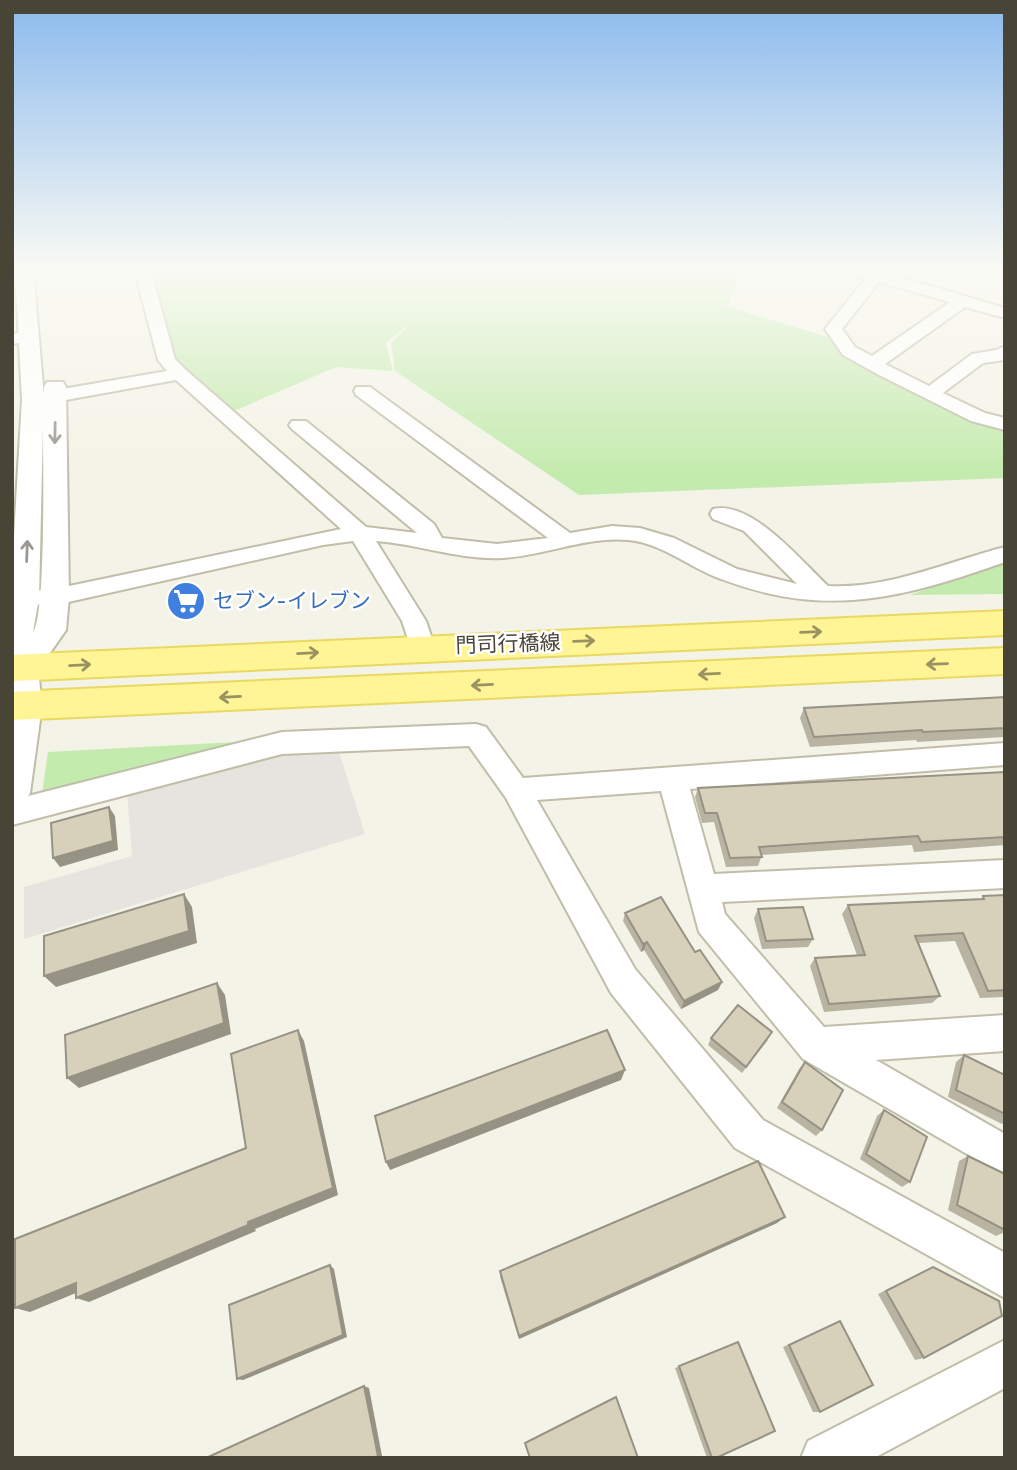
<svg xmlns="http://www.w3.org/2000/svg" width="1017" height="1470" font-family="'Work Sans','Noto Sans JP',sans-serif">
<rect width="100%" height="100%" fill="#f4f3e7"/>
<g fill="#c4ebae">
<polygon points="142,268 743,268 728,305 721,305 838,340 849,351 1005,424 1005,478 579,495 395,371 391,343 413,321 386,343 393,371 336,367 227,414 167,360"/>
<polygon points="1005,560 1005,594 910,595 998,563"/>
<polygon points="255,741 41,801 48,752"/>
</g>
<polygon fill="#e5e4df" points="338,749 365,834 24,939 24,887 132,856 127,793 282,750"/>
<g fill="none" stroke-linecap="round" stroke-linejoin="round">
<defs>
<g id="minor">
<path d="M134,268H150L175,359L186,370L366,527L417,533L292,429L289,425L292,421H306L434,524L442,538L497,544L548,538L356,395L354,391L356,387H370L570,533L612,526L640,528L674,538L737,569L797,584L744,531L713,519L710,514L713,509C752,500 802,562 828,586C890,589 946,562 1005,547V562C903,598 826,619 721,579C690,568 662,543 628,540C586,536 544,556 502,558C459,560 418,544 376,541L426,621L435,648L431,654L422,657L413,654L402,621L353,541L323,545L55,605L24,604L21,598L24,592L55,589L341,529L176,380L33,406L26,404L24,400L33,394L167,371L158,360Z"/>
<path d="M840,268L877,270L1005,308V318L965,307L885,364L929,386L972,354L996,350L1005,346V360L983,363L943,393L985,413L1005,418V430L971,421L879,375L843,355L825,329L866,278L843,271ZM879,282L950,302L872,356L855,347L842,329Z"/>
<polygon points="29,331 35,332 37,336 35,340 12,344 12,334"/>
<polygon points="476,724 486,727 523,778 1005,743 1005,765 690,789 714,874 1005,860 1005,888 722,902 725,914 824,1027 1005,1015 1005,1051 876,1060 1005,1134 1005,1176 803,1059 699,932 661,791 537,800 635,969 763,1120 1005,1253 1005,1298 735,1148 611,993 506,798 469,746 282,754 12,825 12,800 282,732"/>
<polygon points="1005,1340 1005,1388 874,1458 801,1458 808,1441"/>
</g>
<path id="tertiary" d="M15,268H33L44,398V387L47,382H63L66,387L69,597L66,630L38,670L42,706L30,793L24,803L12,807V570L22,400ZM43,427C43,459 46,616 33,632L39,598Z"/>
<g id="primary">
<polygon points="1005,611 1005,635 12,681 12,655"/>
<polygon points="1005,648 1005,674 12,720 12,692"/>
</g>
</defs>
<use href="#minor" stroke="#c0bda9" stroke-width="4"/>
<use href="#tertiary" stroke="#c0bda9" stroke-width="4"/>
<use href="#primary" stroke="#e9d960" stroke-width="4"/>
<use href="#minor" fill="#fff" fill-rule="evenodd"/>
<use href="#tertiary" fill="#fff" fill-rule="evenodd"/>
<use href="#primary" fill="#fff496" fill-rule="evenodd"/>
</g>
<g fill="#b9b4a2">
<polygon points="1005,697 1005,737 917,742 916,740 810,747 800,718 804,708"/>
<polygon points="1005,772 1005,845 914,852 912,845 762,855 758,866 726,867 714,822 702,823 695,797 698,788"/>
<polygon points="1005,895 1005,997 980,998 955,941 919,943 940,996 932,1003 824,1012 810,966 815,958 857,955 842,914 848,905 981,899 983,896"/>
<polygon points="758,909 813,939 808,947 762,949 754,918"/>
<polygon points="625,913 695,952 722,982 718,990 681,1009 644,950 641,952 623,921"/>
<polygon points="711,1038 768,1040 742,1073 708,1045"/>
<polygon points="964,1055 1005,1075 1005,1123 1002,1124 948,1097 956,1062"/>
<polygon points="805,1062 822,1130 816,1136 777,1108 799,1069"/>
<polygon points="884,1110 910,1182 902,1187 860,1159 877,1116"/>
<polygon points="968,1156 1005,1174 1005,1232 996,1236 948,1210 959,1161"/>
<polygon points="777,1223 519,1339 500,1277 500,1271"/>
<polygon points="933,1267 924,1358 915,1360 878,1294"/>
<polygon points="840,1321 820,1412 813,1412 783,1347"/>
<polygon points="738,1342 716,1458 707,1458 675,1368"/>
</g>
<g fill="#969284">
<polygon points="109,807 115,816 118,850 60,867 53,858"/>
<polygon points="184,894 192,907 197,943 56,987 44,976"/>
<polygon points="647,942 644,950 641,952 643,944"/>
<polygon points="722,982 718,990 681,1009 684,1001"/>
<polygon points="217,983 225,995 231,1034 79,1088 67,1078"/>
<polygon points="298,1030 304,1041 338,1195 255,1229 256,1231 89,1302 76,1298 248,1222"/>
<polygon points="625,1070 621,1080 390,1170 386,1162"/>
<polygon points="785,1217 777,1223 519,1339 519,1336"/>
<polygon points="330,1265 334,1269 347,1337 243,1380 237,1379"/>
<polygon points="76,1283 88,1288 30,1312 15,1308"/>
<polygon points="364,1386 369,1388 382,1456 378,1458 374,1458"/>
</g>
<g fill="#d7d1bc" stroke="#969284" stroke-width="2">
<polygon points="1005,697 1005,728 923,732 922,730 814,737 804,708"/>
<polygon points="1005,772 1005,837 921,842 918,836 759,847 762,857 730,858 717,813 705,813 698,788"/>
<polygon points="109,807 113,841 53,858 51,823"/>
<polygon points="184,894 189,931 44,976 44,936"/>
<polygon points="1005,895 1005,990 988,991 963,933 915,936 940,996 829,1004 815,958 865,955 848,905 984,899 983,896"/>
<polygon points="661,897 695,952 700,950 722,982 684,1001 647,942 643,944 625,913"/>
<polygon points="803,907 813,939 766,941 758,909"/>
<polygon points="217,983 224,1023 67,1078 65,1035"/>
<polygon points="738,1005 772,1032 746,1067 711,1038"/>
<polygon points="298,1030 333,1188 248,1222 248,1225 76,1298 76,1283 15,1308 15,1239 246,1148 231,1054"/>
<polygon points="607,1030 625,1070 386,1162 375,1116"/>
<polygon points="964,1055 1005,1075 1005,1114 956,1090"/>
<polygon points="805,1062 843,1090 822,1130 782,1102"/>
<polygon points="884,1110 927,1137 910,1182 866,1154"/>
<polygon points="968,1156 1005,1174 1005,1230 957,1205"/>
<polygon points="758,1161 785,1217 519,1336 500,1271"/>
<polygon points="330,1265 343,1335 237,1379 229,1305"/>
<polygon points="933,1267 999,1301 1002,1316 924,1358 886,1291"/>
<polygon points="840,1321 873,1385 820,1412 789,1345"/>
<polygon points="738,1342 775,1431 716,1458 712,1458 679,1366"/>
<polygon points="364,1386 378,1456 374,1458 206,1458"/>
<polygon points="616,1397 638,1458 530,1458 525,1443"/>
</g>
<defs><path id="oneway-shaft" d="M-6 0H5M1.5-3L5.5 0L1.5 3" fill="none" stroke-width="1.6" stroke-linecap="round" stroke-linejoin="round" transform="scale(1.75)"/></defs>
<g stroke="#9a9890">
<use href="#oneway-shaft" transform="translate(55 433) rotate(91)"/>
<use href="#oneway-shaft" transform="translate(27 551) rotate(-88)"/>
</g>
<g stroke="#9a9361">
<use href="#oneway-shaft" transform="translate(811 632) rotate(-2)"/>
<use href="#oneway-shaft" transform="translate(584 641) rotate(-2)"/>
<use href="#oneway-shaft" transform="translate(308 653) rotate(-3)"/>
<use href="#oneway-shaft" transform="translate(937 664) rotate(178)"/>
<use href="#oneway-shaft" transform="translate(80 665) rotate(-3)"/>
<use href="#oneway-shaft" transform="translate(709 674) rotate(177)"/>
<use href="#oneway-shaft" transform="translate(482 685) rotate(177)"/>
<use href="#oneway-shaft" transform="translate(230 697) rotate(177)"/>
</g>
<linearGradient id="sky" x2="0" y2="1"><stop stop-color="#8bbaed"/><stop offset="0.57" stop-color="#fafaf4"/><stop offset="1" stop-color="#fafaf4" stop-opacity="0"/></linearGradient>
<rect width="1017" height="473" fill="url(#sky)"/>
<defs>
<symbol id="supermarket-disc" viewBox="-11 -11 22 22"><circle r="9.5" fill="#3f7fe0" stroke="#fff"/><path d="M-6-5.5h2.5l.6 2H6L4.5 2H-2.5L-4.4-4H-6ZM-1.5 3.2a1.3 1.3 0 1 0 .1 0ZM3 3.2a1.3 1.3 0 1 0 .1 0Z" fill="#fff"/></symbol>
</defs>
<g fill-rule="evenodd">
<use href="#supermarket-disc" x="164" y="579" width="44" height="44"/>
</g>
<g text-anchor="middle" stroke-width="5" stroke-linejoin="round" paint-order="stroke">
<g font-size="21" fill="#366cbe" stroke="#fff" text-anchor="start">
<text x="213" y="608">セブン-イレブン</text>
</g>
<g font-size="21" fill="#484436" stroke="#fff">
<text transform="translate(508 644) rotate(-2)" y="7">門司行橋線</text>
</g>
</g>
<rect width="1017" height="1470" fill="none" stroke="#484436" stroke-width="28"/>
</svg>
